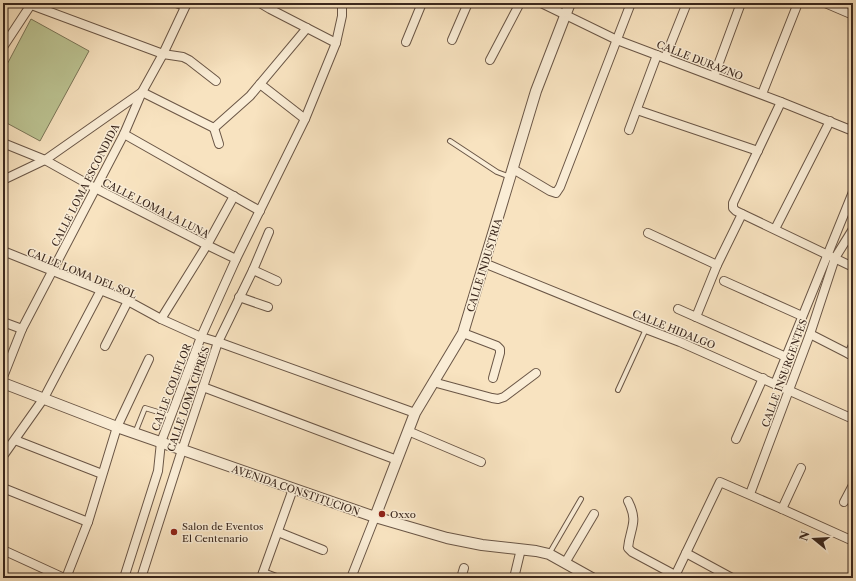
<svg xmlns="http://www.w3.org/2000/svg" width="856" height="581" font-family="'Libre Caslon Text',serif">
<rect width="100%" height="100%" fill="#f8e3c0"/>
<filter id="stains"><feTurbulence type="fractalNoise" baseFrequency=".005" numOctaves="4"/><feColorMatrix values="0 0 0 0 .2 0 0 0 0 .09 0 0 0 0 .02 0 0 0 .5 -.17"/></filter>
<radialGradient id="worn" r=".72"><stop offset=".6" stop-color="#630" stop-opacity="0"/><stop offset="1" stop-color="#630" stop-opacity=".3"/></radialGradient>
<polygon fill="#bcc493" stroke="#7b7658" points="31,19 89,51 40,141 3,121 3,72"/>
<g fill="none" stroke-linecap="round" stroke-linejoin="round">
<defs>
<g id="service">
<polyline points="450,141 497,172 510,177"/>
<polyline points="618,390 646,329"/>
<polyline points="135,433 145,408 171,416"/>
<polyline points="549,554 581,499"/>
</g>
<g id="minor">
<polyline points="26,3 163,54 183,57 189,60 216,81"/>
<polyline points="176,3 185,6"/>
<polyline points="260,3 270,9 336,43"/>
<polyline points="541,3 617,40 781,102 853,131"/>
<polyline points="825,3 853,15"/>
<polyline points="452,40 468,3"/>
<polyline points="406,42 422,3"/>
<polyline points="3,47 32,3"/>
<polyline points="665,58 687,3"/>
<polyline points="490,60 520,3"/>
<polyline points="714,76 741,3"/>
<polyline points="260,84 305,119"/>
<polyline points="762,94 798,3"/>
<polyline points="781,102 733,203 733,208 736,211 853,267"/>
<polyline points="637,110 758,151"/>
<polyline points="214,128 250,96 307,28"/>
<polyline points="214,128 219,144"/>
<polyline points="629,130 657,55"/>
<polyline points="124,134 260,211"/>
<polyline points="3,143 45,160 95,188 207,245 236,259"/>
<polyline points="513,169 550,191 556,193 560,187 631,3"/>
<polyline points="3,180 45,160 142,92 214,128"/>
<polyline points="775,229 830,121"/>
<polyline points="648,233 717,265"/>
<polyline points="3,251 128,301 161,319 201,337 218,342 415,413"/>
<polyline points="484,263 646,329 680,342 853,419"/>
<polyline points="253,270 277,281"/>
<polyline points="724,281 802,316"/>
<polyline points="239,297 268,307"/>
<polyline points="678,309 786,357"/>
<polyline points="696,317 717,265 742,214"/>
<polyline points="161,319 207,245 234,196"/>
<polyline points="3,322 22,329"/>
<polyline points="463,333 497,346 500,349 500,353 493,378"/>
<polyline points="810,334 853,356"/>
<polyline points="105,346 128,301"/>
<polyline points="849,354 853,345"/>
<polyline points="3,377 22,329 124,134 142,92 163,54 187,3"/>
<polyline points="433,382 492,398 498,399 504,397 536,373"/>
<polyline points="775,384 853,192"/>
<polyline points="203,387 397,460"/>
<polyline points="408,431 481,462"/>
<polyline points="736,439 763,378"/>
<polyline points="15,440 102,474"/>
<polyline points="3,456 44,398 101,290"/>
<polyline points="3,488 88,522"/>
<polyline points="750,494 810,334 835,258 853,229"/>
<path d="M628,501C639,523 630,527 628,548L632,552L675,575"/>
<polyline points="844,502 853,485"/>
<polyline points="782,509 801,468"/>
<polyline points="278,532 323,550"/>
<polyline points="3,550 64,578"/>
<polyline points="686,553 732,578"/>
<polyline points="565,563 594,514"/>
<polyline points="263,573 276,578"/>
<polyline points="66,578 88,522 117,427 149,359"/>
<polyline points="124,578 158,471 161,442 201,337 236,259 305,119 336,43 342,16 342,3"/>
<polyline points="142,578 142,575 182,450 218,342 253,270 269,232"/>
<polyline points="261,578 293,489"/>
<polyline points="351,578 375,517"/>
<polyline points="461,578 464,568"/>
<polyline points="514,578 521,549"/>
<polyline points="674,578 720,482 782,509 853,541"/>
<polyline points="852,578 853,576"/>
</g>
<g id="tertiary">
<polyline points="3,383 117,427 375,517 447,538 482,545 536,551 549,554 592,578"/>
<polyline points="375,517 415,413 463,333 536,91 570,3"/>
</g>
</defs>
<use href="#service" stroke="#6a5646" stroke-width="6"/>
<use href="#minor" stroke="#6a5646" stroke-width="10"/>
<use href="#tertiary" stroke="#6a5646" stroke-width="12"/>
<use href="#service" stroke="#faedd6" stroke-width="4"/>
<use href="#minor" stroke="#faedd6" stroke-width="8"/>
<use href="#tertiary" stroke="#faedd6" stroke-width="10"/>
</g>
<g fill="#8f2418" stroke="#faedd6" stroke-width="1.5">
<circle cx="382" cy="514" r="4"/>
<circle cx="174" cy="532" r="4"/>
</g>
<g text-anchor="middle" stroke-width="3" stroke-linejoin="round" paint-order="stroke">
<g font-size="10" fill="#3a271d" stroke="#faedd6">
<text transform="translate(700 60) rotate(21)" y="4">CALLE DURAZNO</text>
<text transform="translate(85 185) rotate(-63)" y="4">CALLE LOMA ESCONDIDA</text>
<text transform="translate(156 208) rotate(27)" y="4">CALLE LOMA LA LUNA</text>
<text transform="translate(484 265) rotate(-73)" y="4">CALLE INDUSTRIA</text>
<text transform="translate(82 273) rotate(22)" y="4">CALLE LOMA DEL SOL</text>
<text transform="translate(674 329) rotate(22)" y="4">CALLE HIDALGO</text>
<text transform="translate(784 373) rotate(-70)" y="4">CALLE INSURGENTES</text>
<text transform="translate(171 387) rotate(-69)" y="4">CALLE COLIFLOR</text>
<text transform="translate(188 399) rotate(-71)" y="4">CALLE LOMA CIPRÉS</text>
<text transform="translate(296 490) rotate(19)" y="4">AVENIDA CONSTITUCION</text>
</g>
<g font-size="10" fill="#3a271d" stroke="#faedd6" text-anchor="start">
<text x="390" y="518">Oxxo</text>
<text x="182" y="530">Salon de Eventos<tspan x="182" dy="12">El Centenario</tspan></text>
</g>
</g>
<rect width="856" height="581" fill="none" stroke="#f8e3c0" stroke-width="16"/>
<rect x="4" y="4" width="848" height="573" fill="none" stroke="#3a271d" stroke-width="2"/>
<rect x="8" y="8" width="840" height="565" fill="none" stroke="#3a271d"/>
<g transform="translate(814 539) rotate(288)" stroke="#faedd6" stroke-width="3" paint-order="stroke">
<path d="M0-3L7 15L0 10L-7 15Z" fill="#3a271d"/>
<text y="-6" font-size="11" font-weight="bold" text-anchor="middle" fill="#3a271d">N</text>
</g>
<rect width="100%" height="100%" filter="url(#stains)"/>
<rect width="100%" height="100%" fill="url(#worn)"/>
</svg>
